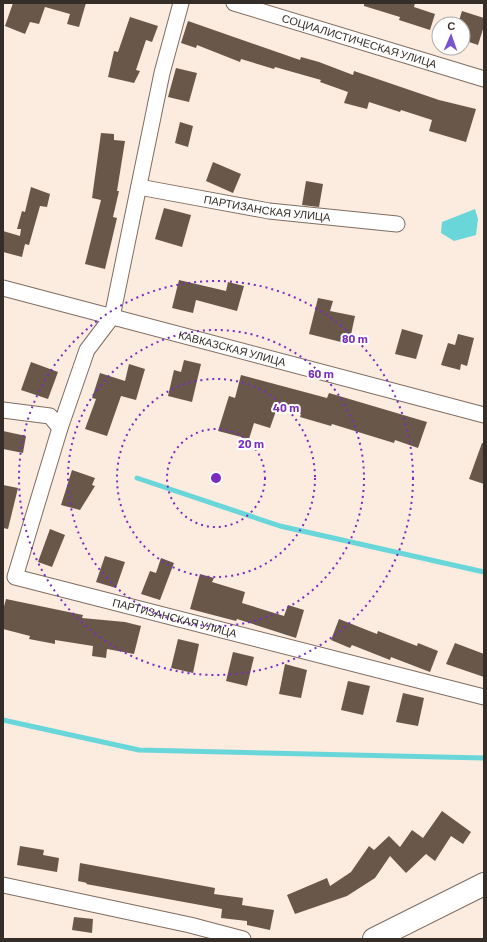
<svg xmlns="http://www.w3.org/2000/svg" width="487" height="942" font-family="Barlow,sans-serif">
<rect width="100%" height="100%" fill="#fcebdf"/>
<polygon fill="#69d7d9" points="475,209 478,219 476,235 454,241 441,233 442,222"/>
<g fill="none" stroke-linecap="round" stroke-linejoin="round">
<g stroke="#69d7d9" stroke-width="5">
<polyline points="137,478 280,526 484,572"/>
<polyline points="3,720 139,750 484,758"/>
</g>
</g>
<g fill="#69584a">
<polygon points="13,3 86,3 79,27 67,24 70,14 45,7 39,24 30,22 25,34 5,26"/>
<polygon points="364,3 415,3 414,7 435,14 430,30 399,20 400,17 364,6"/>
<polygon points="462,11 484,18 484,26 478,45 463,40 463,24 458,24"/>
<polygon points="130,17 158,26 152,42 146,40 136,70 140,71 134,83 108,77 114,51 118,52"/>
<polygon points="188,21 300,60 301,57 319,62 353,75 354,71 439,100 476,109 466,142 429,131 432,120 401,110 400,112 369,102 367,109 344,103 348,92 320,82 321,80 275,67 274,69 241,59 240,62 197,45 196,48 181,43"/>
<polygon points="176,68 197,73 189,102 168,97"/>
<polygon points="180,122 193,126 188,147 175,143"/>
<polygon points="101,133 114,134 114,140 125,141 117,191 119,191 113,217 117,218 105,269 85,264 101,200 92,198"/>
<polygon points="213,162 241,174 233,193 206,181"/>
<polygon points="306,181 323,184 319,207 302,205"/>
<polygon points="31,187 50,194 47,207 40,206 29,245 25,244 22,257 3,252 3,231 20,236 21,229 17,229 22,211 25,212"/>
<polygon points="164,208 191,215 182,247 155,239"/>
<polygon points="179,280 226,291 228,282 244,286 237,311 196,300 193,313 172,308"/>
<polygon points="318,298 333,301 330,311 355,316 349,344 309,334"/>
<polygon points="402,329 423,335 416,359 395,354"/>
<polygon points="458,334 474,338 467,366 461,364 460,370 441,365 448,343 455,345"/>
<polygon points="184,360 201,364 192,402 168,396 174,370 181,372"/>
<polygon points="31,362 58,372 48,399 21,390"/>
<polygon points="129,364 145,369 136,400 121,396 107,436 85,429 96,399 92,398 100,373 125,381"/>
<polygon points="241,375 327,398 329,393 427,422 418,448 395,440 394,443 332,424 331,426 300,417 301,414 277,408 270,428 254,423 249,439 218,431 229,396 235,398"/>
<polygon points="3,431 26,436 23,453 3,449"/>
<polygon points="482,443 484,443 484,484 469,479"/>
<polygon points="72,470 95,478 92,485 95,486 80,510 61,505"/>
<polygon points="3,485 18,488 8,529 3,528"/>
<polygon points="50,529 65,535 52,567 38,562"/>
<polygon points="105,556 125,562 116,588 96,582"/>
<polygon points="161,558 174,563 160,600 141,594 150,571 156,573"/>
<polygon points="200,574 214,578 212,582 245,592 242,603 284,616 288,605 304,610 296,638 237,619 236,621 190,609"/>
<polygon points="6,599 83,615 82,618 125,622 141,626 134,654 107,649 106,658 92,656 93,646 55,640 55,644 29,639 30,636 3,629 3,610"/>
<polygon points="339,619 377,634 378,631 417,646 418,643 438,651 430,672 391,657 390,660 352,645 350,648 331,640"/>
<polygon points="178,639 199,644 193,673 171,668"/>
<polygon points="455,643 484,654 484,677 446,664"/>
<polygon points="233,652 254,657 247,686 226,681"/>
<polygon points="285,664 307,670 301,698 279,694"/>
<polygon points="348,681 370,686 363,715 341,710"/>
<polygon points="403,693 424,698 418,726 396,722"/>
<polygon points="442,811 471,832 463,844 451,836 435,861 426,854 406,873 390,856 375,878 347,896 295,914 287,895 327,878 330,886 351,872 369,846 374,850 389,836 400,847 412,830 423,838"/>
<polygon points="20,846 44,850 43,855 59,858 57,872 17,865"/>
<polygon points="80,863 215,888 214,894 243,898 242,905 274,910 270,930 247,925 247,921 221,918 222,909 86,884 87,883 78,881"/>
<polygon points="74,917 93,919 92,933 72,930"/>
</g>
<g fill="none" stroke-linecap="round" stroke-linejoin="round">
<defs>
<g id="minor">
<path id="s1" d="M181,3L162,73L112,317L87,350L60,428L15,577L484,697"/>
<path id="s2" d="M234,3L484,79"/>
<path id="s3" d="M139,187L269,211L397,224"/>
<path id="s4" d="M3,288L484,415"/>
<polyline points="3,410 50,416 60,428"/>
<polyline points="3,885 190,925 243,939"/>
</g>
<polyline id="secondary" points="374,939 484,884"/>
</defs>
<use href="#minor" stroke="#7f6d60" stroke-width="17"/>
<use href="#secondary" stroke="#7f6d60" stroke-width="24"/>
<use href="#minor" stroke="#fff" stroke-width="15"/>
<use href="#secondary" stroke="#fff" stroke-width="22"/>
</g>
<g fill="none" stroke="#7b2cbf" stroke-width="2" stroke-dasharray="2 4">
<circle cx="216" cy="478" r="49"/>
<circle cx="216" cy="478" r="99"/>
<circle cx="216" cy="478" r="148"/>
<circle cx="216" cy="478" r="197"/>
</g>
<g text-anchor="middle" stroke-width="4" stroke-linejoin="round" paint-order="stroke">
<g font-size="11" fill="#352d27" stroke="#fff">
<text dy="4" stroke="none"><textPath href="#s2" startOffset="131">СОЦИАЛИСТИЧЕСКАЯ УЛИЦА</textPath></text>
<text dy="4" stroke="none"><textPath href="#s3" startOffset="130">ПАРТИЗАНСКАЯ УЛИЦА</textPath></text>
<text dy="4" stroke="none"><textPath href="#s4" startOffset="237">КАВКАЗСКАЯ УЛИЦА</textPath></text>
<text dy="4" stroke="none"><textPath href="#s1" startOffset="766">ПАРТИЗАНСКАЯ УЛИЦА</textPath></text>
</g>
</g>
<circle cx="216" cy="478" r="6" fill="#7b2cbf" stroke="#fff" stroke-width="2"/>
<g font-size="12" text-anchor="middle" font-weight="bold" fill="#7b2cbf" stroke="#fff" stroke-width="4" stroke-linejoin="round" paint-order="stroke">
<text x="355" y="343">80 m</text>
<text x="321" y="378">60 m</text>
<text x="286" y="412">40 m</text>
<text x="251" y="448">20 m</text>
</g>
<rect width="487" height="942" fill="none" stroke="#352d27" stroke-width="8"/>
<g transform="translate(451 36) rotate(2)"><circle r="19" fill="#ffffff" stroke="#aeaba9"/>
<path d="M0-3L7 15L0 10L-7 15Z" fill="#7b53cc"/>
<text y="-6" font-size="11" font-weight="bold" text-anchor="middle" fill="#352d27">С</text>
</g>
</svg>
